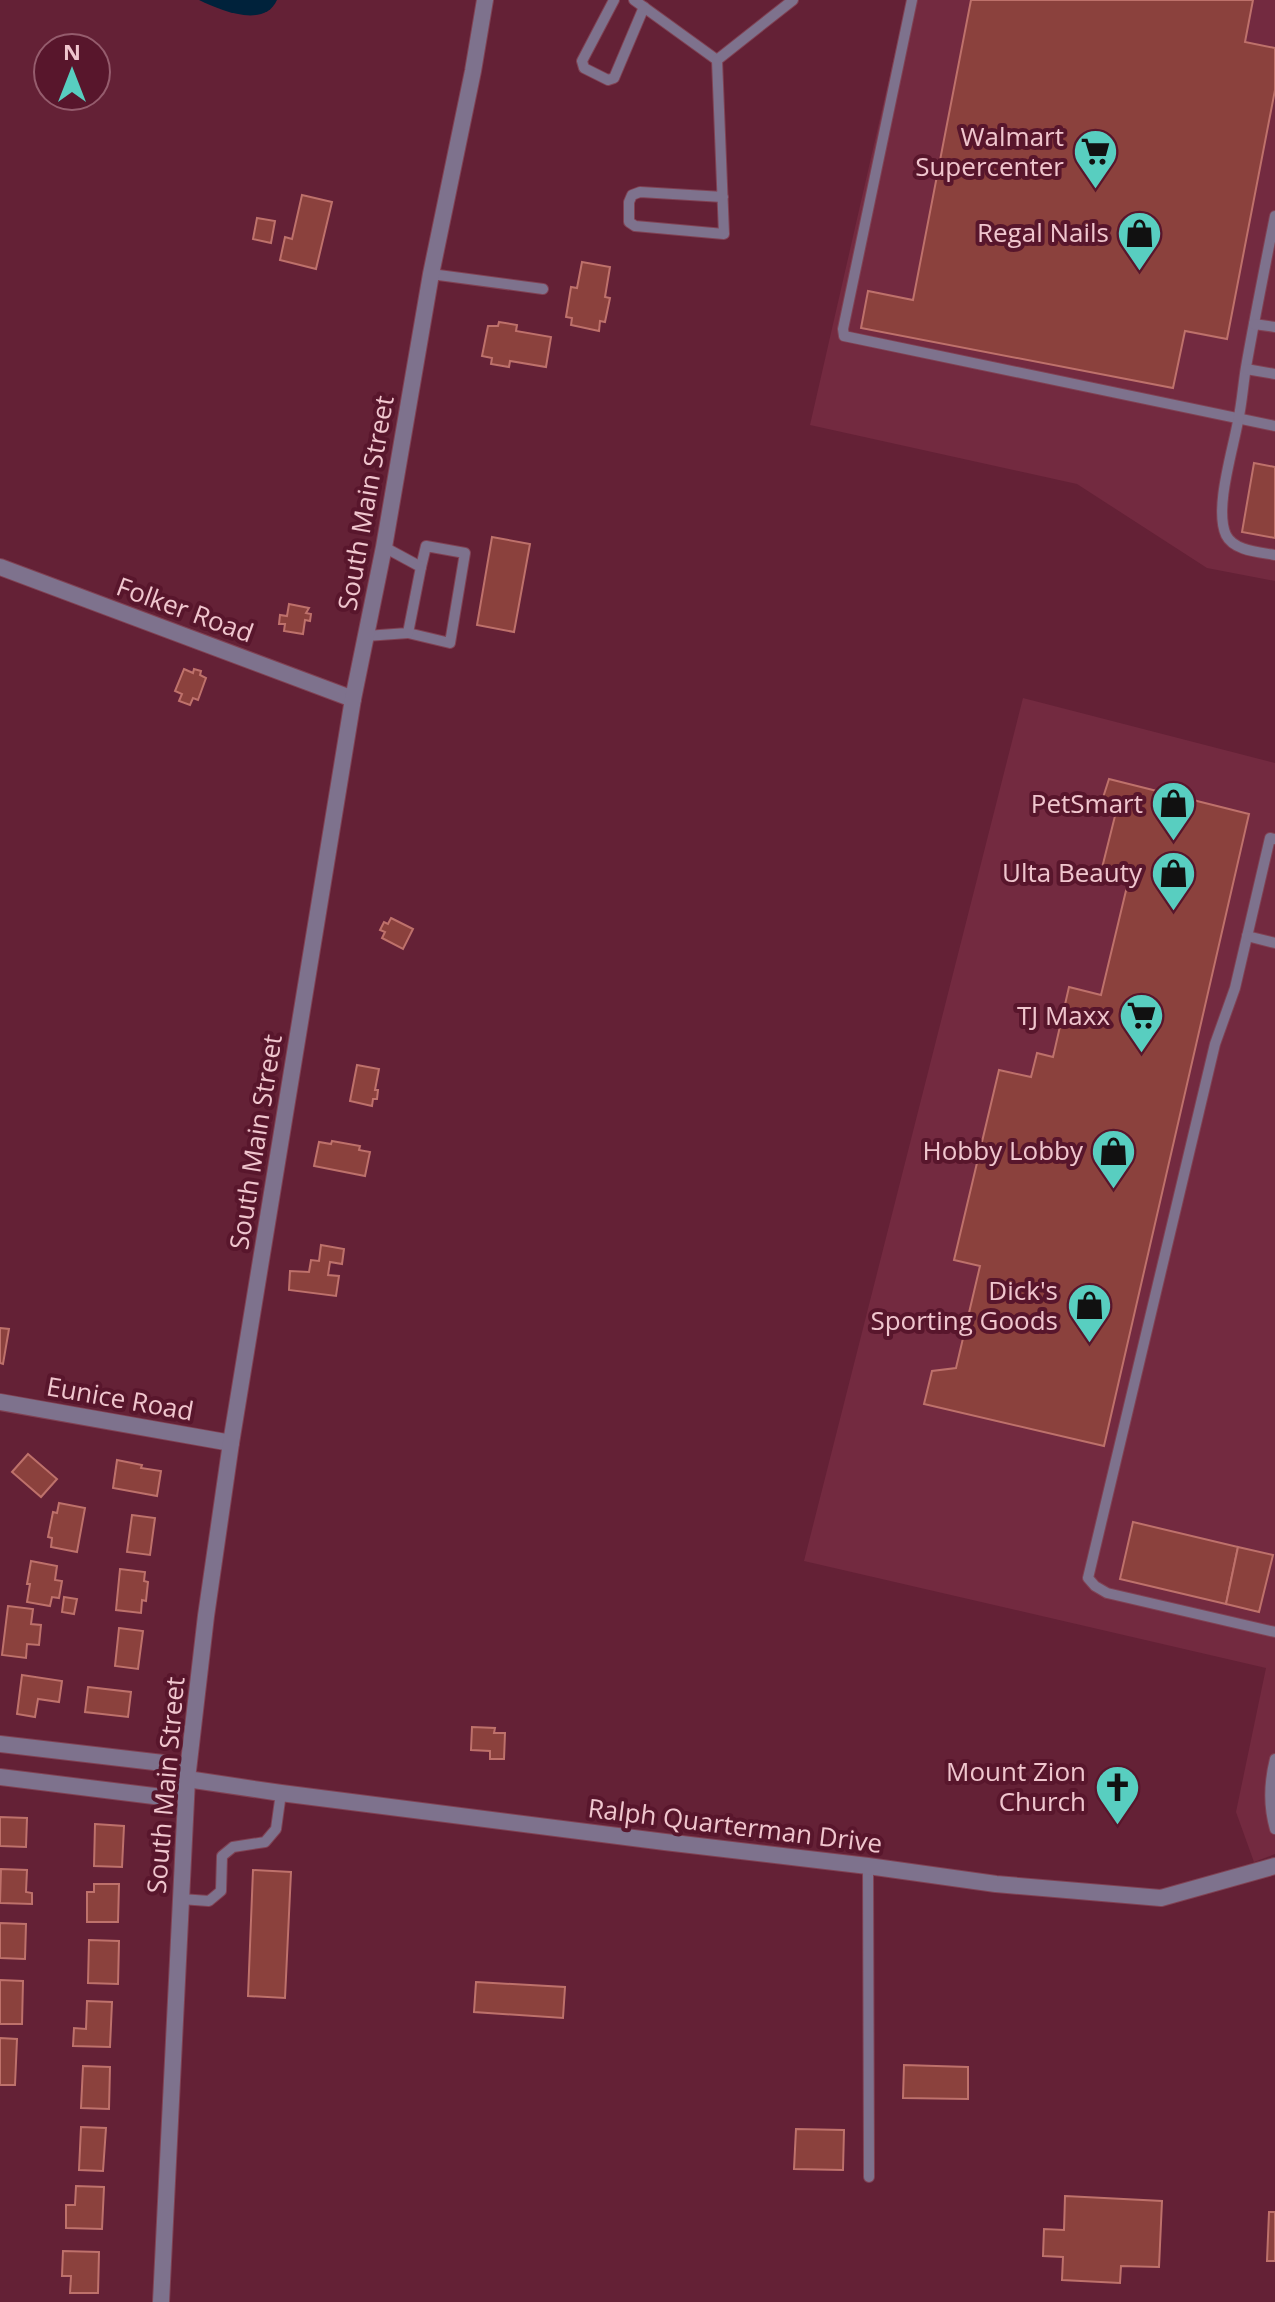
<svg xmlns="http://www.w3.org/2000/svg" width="1275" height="2302" font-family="'Open Sans',sans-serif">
<rect width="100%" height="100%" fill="#642136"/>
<g fill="#732a40">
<polygon points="907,0 1275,0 1275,581 1207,568 1077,484 810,425"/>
<polygon points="1023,698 1275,763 1275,1854 1254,1862 1236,1812 1266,1668 804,1561"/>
</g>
<path fill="#00223b" d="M199,0H277C264,29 220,10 199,0Z"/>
<g fill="#8b413d" stroke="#be716b" stroke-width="2">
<polygon points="971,0 1253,0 1245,42 1275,48 1275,90 1227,339 1185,331 1173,388 861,328 868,291 913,300"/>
<polygon points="302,195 332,202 316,269 280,260 285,237 292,239"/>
<polygon points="257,218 275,221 271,243 253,239"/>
<polygon points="582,262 610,267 605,297 610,298 605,322 600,321 599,331 571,325 572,318 566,317 571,287 577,288"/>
<polygon points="499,322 517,325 516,331 551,337 546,367 510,361 509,367 491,364 492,358 482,356 488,326 498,326"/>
<polygon points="1254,463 1275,467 1275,538 1242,532"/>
<polygon points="492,537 530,544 514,632 477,625"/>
<polygon points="289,604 309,608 306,613 311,614 310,621 305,620 303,634 284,631 285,624 279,624 280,615 287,616"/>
<polygon points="184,669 193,673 194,669 201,671 200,675 206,678 198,700 193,698 190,705 179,701 182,694 175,691"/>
<polygon points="1109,779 1249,814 1104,1446 924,1404 932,1371 956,1368 980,1266 954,1260 999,1070 1031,1077 1037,1053 1053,1057 1069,987 1101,995 1129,878 1101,872 1116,812 1100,807"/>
<polygon points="391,918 413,929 403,949 382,938 385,932 380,930 384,922 388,924"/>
<polygon points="357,1065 379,1069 375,1090 378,1090 377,1099 373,1099 372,1106 350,1101"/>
<polygon points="332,1141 360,1146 359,1150 370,1152 365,1176 314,1166 319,1142 331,1144"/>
<polygon points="321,1245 344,1249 342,1264 330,1262 328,1275 339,1276 336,1296 289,1290 290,1271 309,1272 311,1260 319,1261"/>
<polygon points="0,1328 9,1329 3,1364 0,1363"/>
<polygon points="28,1454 57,1479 41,1497 12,1472"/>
<polygon points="117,1460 142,1465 141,1468 161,1471 157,1496 113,1488"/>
<polygon points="59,1503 85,1508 77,1552 51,1547 52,1538 48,1537 53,1512 57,1513"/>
<polygon points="132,1515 155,1518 150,1555 127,1552"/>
<polygon points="1133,1522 1238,1547 1226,1604 1120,1579"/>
<polygon points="1238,1547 1273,1555 1259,1612 1226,1604"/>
<polygon points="31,1561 57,1566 55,1580 62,1581 59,1598 52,1597 50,1606 27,1602 30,1584 27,1584"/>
<polygon points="120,1569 145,1572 144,1581 148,1582 146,1601 142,1600 141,1613 116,1610"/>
<polygon points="64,1597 77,1599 74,1614 62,1612"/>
<polygon points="8,1606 33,1609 31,1624 41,1625 39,1645 27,1644 26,1658 2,1655"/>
<polygon points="119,1628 143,1631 138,1669 115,1666"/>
<polygon points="22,1675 62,1681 59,1702 38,1699 35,1717 17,1714"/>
<polygon points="88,1687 131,1692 128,1717 85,1712"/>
<polygon points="472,1727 495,1728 494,1733 505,1733 504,1759 490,1759 490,1751 471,1750"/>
<polygon points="0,1817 27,1818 26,1847 0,1846"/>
<polygon points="95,1824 124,1826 122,1867 94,1866"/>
<polygon points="1,1869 27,1870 26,1892 32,1893 32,1904 0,1903"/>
<polygon points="253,1870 291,1872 285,1998 248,1996"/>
<polygon points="94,1884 119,1884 118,1922 87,1922 87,1892 94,1892"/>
<polygon points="0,1923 26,1924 25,1959 0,1958"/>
<polygon points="89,1940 119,1941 118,1984 88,1983"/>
<polygon points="0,1980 23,1981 22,2024 0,2024"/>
<polygon points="476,1982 565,1987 563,2018 474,2012"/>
<polygon points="87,2001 112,2002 110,2047 73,2046 74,2028 86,2029"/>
<polygon points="0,2038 17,2039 15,2085 0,2085"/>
<polygon points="904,2065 968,2067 968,2099 903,2098"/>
<polygon points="83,2066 110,2067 109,2109 81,2108"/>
<polygon points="81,2127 106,2128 103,2171 79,2170"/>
<polygon points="796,2129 844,2130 843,2170 794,2169"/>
<polygon points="76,2186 104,2187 102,2229 66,2228 66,2205 75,2205"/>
<polygon points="1065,2196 1162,2201 1159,2267 1121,2266 1120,2283 1062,2280 1063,2257 1043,2256 1044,2229 1064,2230"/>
<polygon points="1269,2212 1275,2212 1275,2261 1267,2261"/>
<polygon points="63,2251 99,2252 98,2293 70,2293 71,2276 62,2276"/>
</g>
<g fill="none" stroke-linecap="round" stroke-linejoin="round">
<defs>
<g id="service">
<polyline points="614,0 582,61 584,68 608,80 614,78 644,7"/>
<polyline points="634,0 717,60"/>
<polyline points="912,0 843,329 844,336 1275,426"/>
<polyline points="723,197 640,192 632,195 629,202 629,222 635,226 724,234 717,60 793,0"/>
<path d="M1275,216C1265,266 1255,316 1246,367C1243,385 1242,403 1238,421C1233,450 1214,509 1226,535C1234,551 1259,552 1275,555"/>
<polyline points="431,274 543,289"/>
<polyline points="1254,324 1275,327"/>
<polyline points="1246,369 1275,374"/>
<polyline points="408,633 450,643 465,553 426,546 421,567"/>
<polyline points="366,636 408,633 421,567 384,547"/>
<polyline points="1275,839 1270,838 1235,988 1215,1044 1088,1578 1095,1586 1107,1593 1275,1632"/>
<polyline points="1247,936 1275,943"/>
<path d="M1275,1759C1269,1783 1268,1805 1275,1829"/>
<polyline points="868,1866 869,2177"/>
<polyline points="181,1899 209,1901 221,1891 222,1856 233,1847 265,1842 276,1829 281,1793"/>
</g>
<g id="minor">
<polyline points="0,567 353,699"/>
<polyline points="0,1402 231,1443"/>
<polyline points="0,1744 163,1763 187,1779 281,1793 665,1842 868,1866 996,1884 1161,1898 1275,1866"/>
<polyline points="0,1777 162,1797 187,1779"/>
</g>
<polyline id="tertiary" points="161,2302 187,1779 206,1616 231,1443 353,699 384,547 431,274 473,71 485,0"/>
</defs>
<use href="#service" stroke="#804254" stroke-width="12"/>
<use href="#minor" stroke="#804254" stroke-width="18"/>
<use href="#tertiary" stroke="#804254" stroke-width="18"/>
<use href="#service" stroke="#7e728d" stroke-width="10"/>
<use href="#minor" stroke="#7e728d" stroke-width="16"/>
<use href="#tertiary" stroke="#7e728d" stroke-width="16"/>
</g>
<defs>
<symbol id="supermarket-pin" viewBox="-11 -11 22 30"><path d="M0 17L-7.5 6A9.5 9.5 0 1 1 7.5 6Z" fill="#58cec0" stroke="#58162c"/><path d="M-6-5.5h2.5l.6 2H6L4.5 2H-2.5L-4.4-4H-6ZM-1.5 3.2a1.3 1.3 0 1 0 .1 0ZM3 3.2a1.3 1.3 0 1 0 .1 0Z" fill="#111"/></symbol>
<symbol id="shop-pin" viewBox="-11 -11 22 30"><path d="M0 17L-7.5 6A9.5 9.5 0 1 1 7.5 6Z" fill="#58cec0" stroke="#58162c"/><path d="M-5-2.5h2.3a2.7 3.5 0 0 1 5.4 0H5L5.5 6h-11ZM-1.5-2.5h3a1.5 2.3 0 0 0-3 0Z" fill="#111"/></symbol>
<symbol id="church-pin" viewBox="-11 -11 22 30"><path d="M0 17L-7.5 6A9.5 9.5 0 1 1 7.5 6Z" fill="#58cec0" stroke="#58162c"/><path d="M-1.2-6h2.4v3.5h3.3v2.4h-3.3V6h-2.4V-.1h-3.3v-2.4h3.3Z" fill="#111"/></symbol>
</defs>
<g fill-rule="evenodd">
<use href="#supermarket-pin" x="1070" y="126" width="51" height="69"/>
<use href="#shop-pin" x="1114" y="208" width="51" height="69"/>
<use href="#shop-pin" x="1148" y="778" width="51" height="69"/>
<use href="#shop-pin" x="1148" y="848" width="51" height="69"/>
<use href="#supermarket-pin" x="1116" y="990" width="51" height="69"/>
<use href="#shop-pin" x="1088" y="1126" width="51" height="69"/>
<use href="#shop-pin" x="1064" y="1280" width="51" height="69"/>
<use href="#church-pin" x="1092" y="1762" width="51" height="69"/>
</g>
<g text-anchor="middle" stroke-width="8" stroke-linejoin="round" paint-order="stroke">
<g font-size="26" fill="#f0c6ce" stroke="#58162c" text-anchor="end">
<text x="1064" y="146">Walmart<tspan x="1064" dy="30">Supercenter</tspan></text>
<text x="1109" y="242">Regal Nails</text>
<text x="1143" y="813">PetSmart</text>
<text x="1142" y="882">Ulta Beauty</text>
<text x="1110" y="1025">TJ Maxx</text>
<text x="1083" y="1160">Hobby Lobby</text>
<text x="1058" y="1300">Dick's<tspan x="1058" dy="30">Sporting Goods</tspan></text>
<text x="1086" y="1781">Mount Zion<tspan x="1086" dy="30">Church</tspan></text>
</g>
<g font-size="26" fill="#f0c6ce" stroke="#58162c">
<text transform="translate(366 503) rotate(-80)" y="9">South Main Street</text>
<text transform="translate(185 610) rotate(20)" y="9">Folker Road</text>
<text transform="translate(256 1142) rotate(-81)" y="9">South Main Street</text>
<text transform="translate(120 1399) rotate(10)" y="9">Eunice Road</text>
<text transform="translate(166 1785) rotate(-85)" y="9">South Main Street</text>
<text transform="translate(735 1826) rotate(7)" y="9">Ralph Quarterman Drive</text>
</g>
</g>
<g transform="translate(72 72)"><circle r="38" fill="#58162c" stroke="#955c6d" stroke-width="2"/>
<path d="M0-6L14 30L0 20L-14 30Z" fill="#58cec0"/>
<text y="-12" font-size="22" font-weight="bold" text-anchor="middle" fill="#f0c6ce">N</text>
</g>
</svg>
